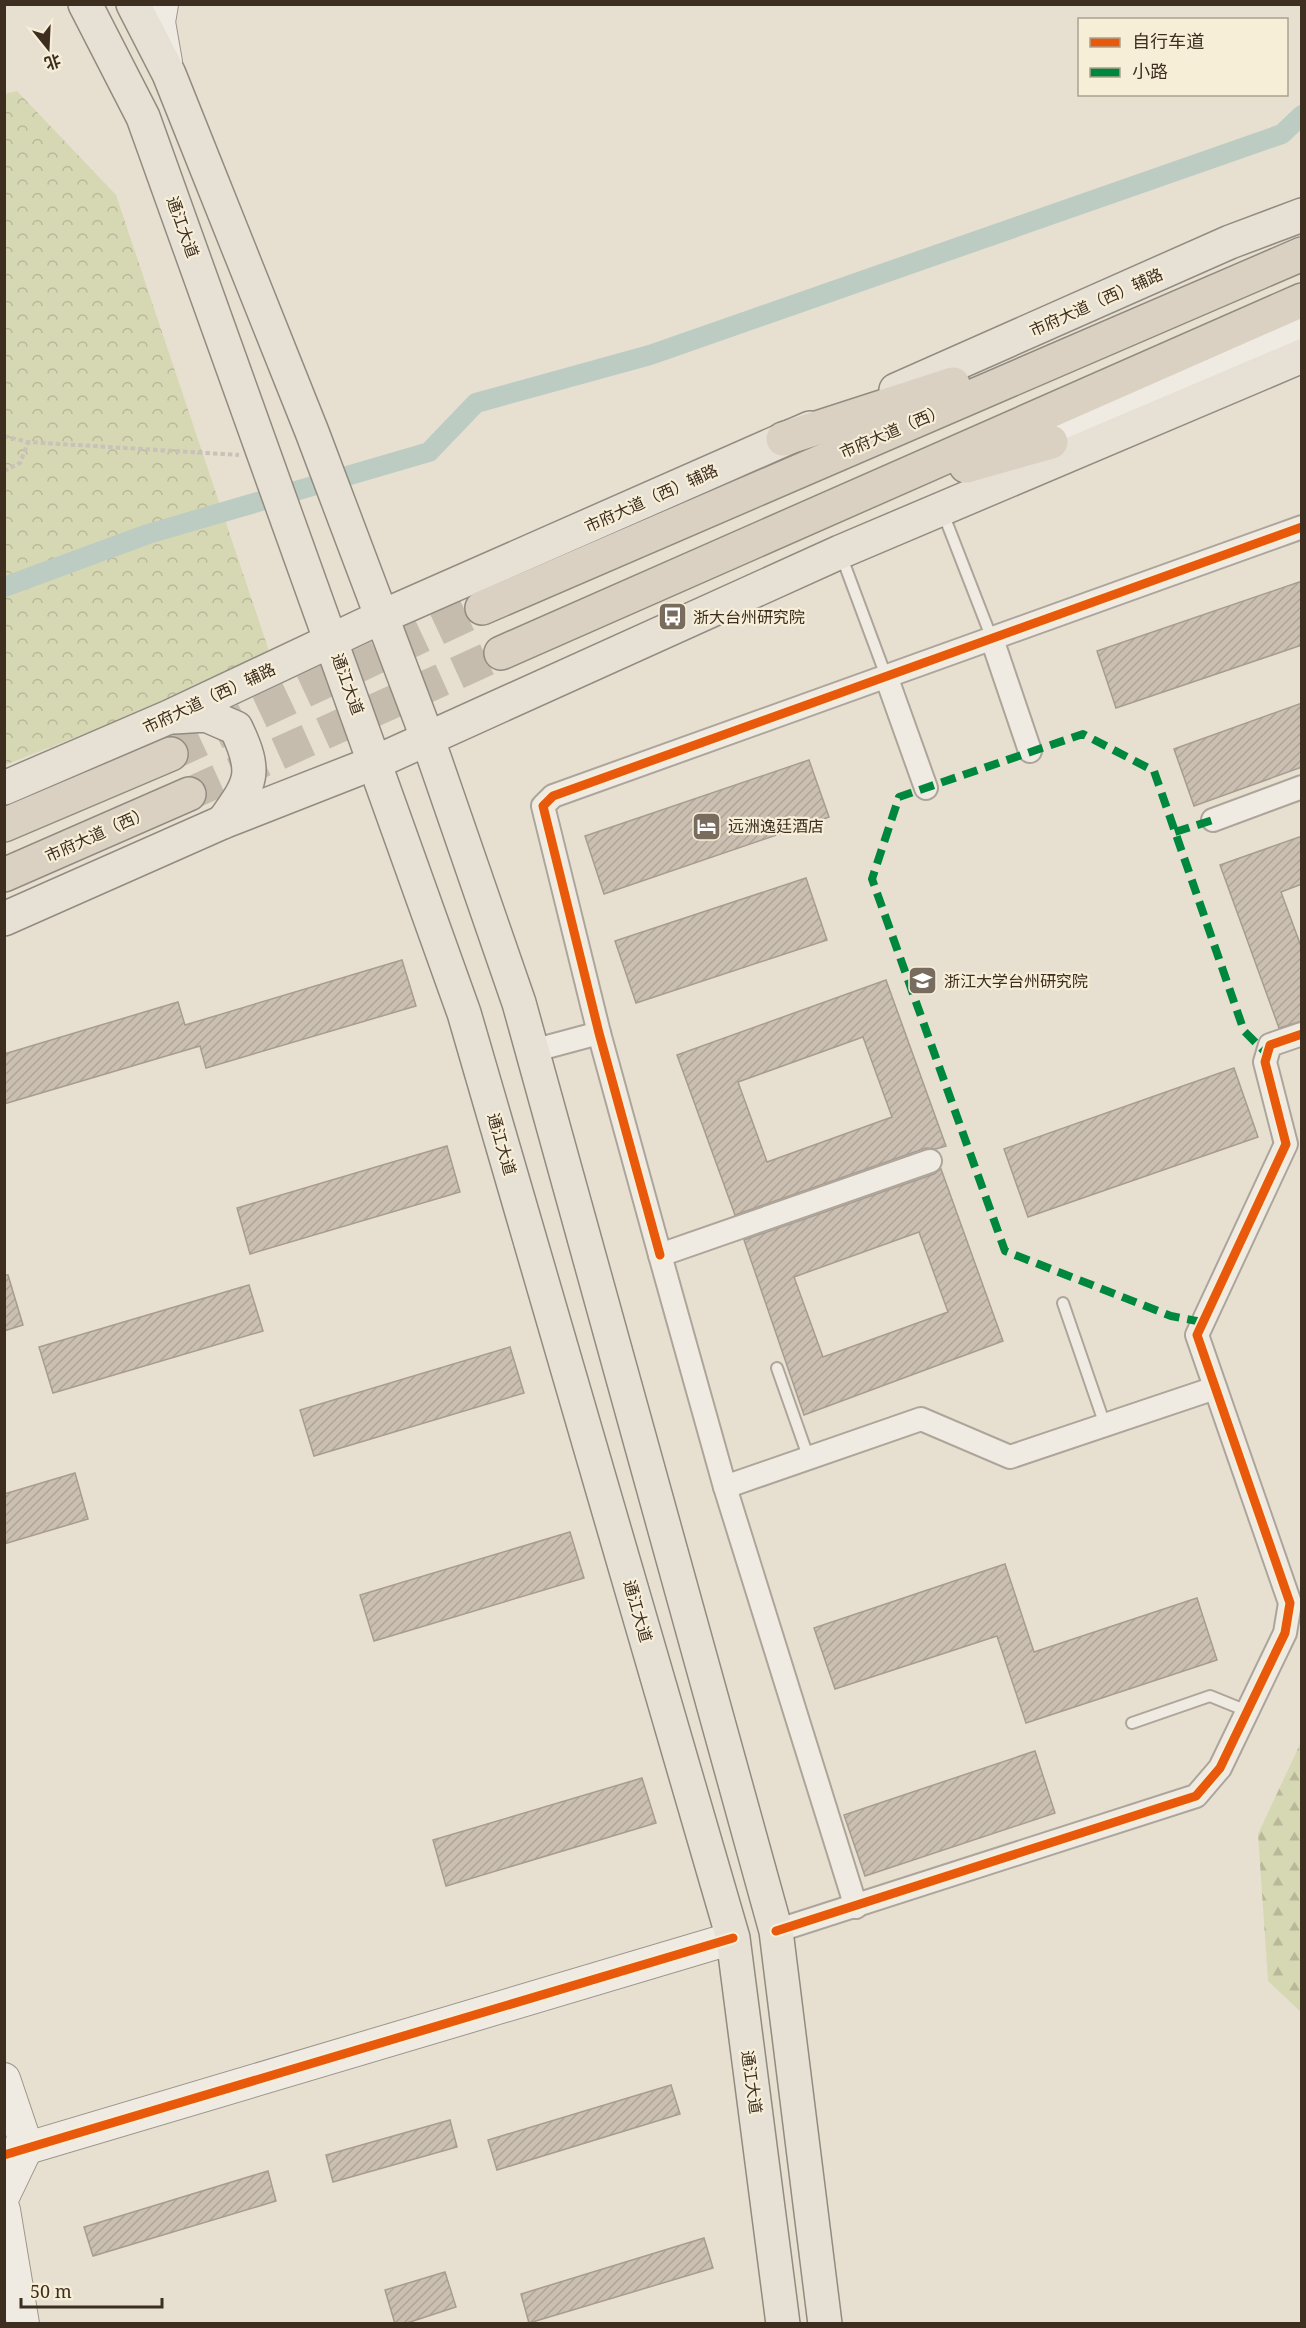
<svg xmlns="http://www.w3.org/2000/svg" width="1306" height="2328" font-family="'Noto Serif','Noto Sans SC',serif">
<defs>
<pattern id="forest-firs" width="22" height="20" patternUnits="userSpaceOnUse" patternTransform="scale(1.5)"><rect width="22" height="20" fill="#d6d7b3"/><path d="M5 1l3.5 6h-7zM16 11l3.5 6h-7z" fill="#b9b99a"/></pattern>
<pattern id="park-crowns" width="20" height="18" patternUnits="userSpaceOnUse" patternTransform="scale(1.5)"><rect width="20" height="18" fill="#d6d7b3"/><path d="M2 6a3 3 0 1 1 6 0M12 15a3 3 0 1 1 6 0" fill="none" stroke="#b9b99a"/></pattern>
<pattern id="building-hatch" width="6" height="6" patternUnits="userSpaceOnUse" patternTransform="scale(1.5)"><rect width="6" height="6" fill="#cbbfb2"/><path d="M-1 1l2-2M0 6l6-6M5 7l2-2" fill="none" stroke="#afa499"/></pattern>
</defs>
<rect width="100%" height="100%" fill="#e7e0d1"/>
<polygon fill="url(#forest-firs)" points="1301,1742 1301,2012 1268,1981 1258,1834"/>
<polygon fill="url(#park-crowns)" points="17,91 116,195 272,660 5,765 4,94"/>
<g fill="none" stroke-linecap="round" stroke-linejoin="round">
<polyline stroke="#bcccc2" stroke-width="20" points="4,587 148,534 429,452 476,403 650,355 1282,134 1302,115"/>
</g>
<g fill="url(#building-hatch)" stroke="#a89c90" stroke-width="1.5" fill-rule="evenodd">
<polygon points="1302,581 1302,645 1116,708 1097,651"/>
<polygon points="1302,703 1302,767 1194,806 1174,749"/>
<polygon points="809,760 829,817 604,894 585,836"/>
<polygon points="1302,836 1302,884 1281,892 1302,949 1302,1021 1279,1028 1220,865"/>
<polygon points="806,878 827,940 636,1003 615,941"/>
<polygon points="402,960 416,1006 206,1068 200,1046 4,1104 4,1054 178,1002 185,1025"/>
<path d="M886,980L946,1146L936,1149L926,1148L735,1215L677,1055ZM863,1037L892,1117L767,1162L738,1082Z"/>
<polygon points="1234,1068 1258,1137 1028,1217 1004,1149"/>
<polygon points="447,1146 460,1192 250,1254 237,1208"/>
<path d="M941,1169L1003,1341L804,1415L744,1240L934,1174ZM919,1232L948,1312L823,1357L794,1277Z"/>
<polygon points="4,1275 8,1275 23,1325 4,1331"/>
<polygon points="249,1285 263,1331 53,1393 39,1347"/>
<polygon points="510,1347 524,1393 314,1456 300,1410"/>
<polygon points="75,1473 88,1519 4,1544 4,1494"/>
<polygon points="570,1532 584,1578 374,1641 360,1595"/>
<polygon points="1005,1564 1034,1652 1197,1598 1217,1660 1026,1723 997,1636 835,1689 814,1628"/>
<polygon points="1035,1751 1055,1813 865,1876 844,1815"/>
<polygon points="642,1778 656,1823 446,1886 433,1840"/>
<polygon points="671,2085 680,2114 497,2170 488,2140"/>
<polygon points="450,2120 457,2147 333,2182 326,2155"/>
<polygon points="268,2171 276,2201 93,2256 84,2227"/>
<polygon points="704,2238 713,2268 529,2323 521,2294"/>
<polygon points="445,2272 456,2307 404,2324 395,2324 385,2290"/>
</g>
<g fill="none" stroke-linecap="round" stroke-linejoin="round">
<g stroke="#c5bcae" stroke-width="33" stroke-dasharray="33 16" stroke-linecap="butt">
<polyline points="171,754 482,608"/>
<polyline points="189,794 501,653"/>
</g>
<defs>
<g id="lane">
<polyline points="943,513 992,639"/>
<polyline points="841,555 886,676"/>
<polyline points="1063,1303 1105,1425"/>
<polyline points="777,1368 809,1459"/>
<polyline points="1132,1723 1210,1696 1247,1711"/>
</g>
<g id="street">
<polyline points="992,639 1030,751"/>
<polyline points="886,676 926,788"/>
<polyline points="1213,820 1302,787"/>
<polyline points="532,1051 599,1033"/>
<polyline points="660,1255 599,1033 543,806 553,796 1302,527"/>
<polyline points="725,1487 921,1419 1010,1457 1215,1388"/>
<polyline points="856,1907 725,1487 660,1255 930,1161"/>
<polyline points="776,1931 1196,1796 1220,1768 1285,1633 1290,1603 1197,1335 1286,1144 1265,1062 1270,1045 1302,1034"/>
</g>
<g id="secondary">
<polyline points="162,4 159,22 166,62"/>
<polyline points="1051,442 1302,329"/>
<polyline points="4,2079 27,2147 4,2195"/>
<polyline points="4,2155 733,1938"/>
<polyline points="4,2210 23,2324"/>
</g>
<g id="primary">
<polyline points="85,4 143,117 464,1013 733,1938 783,2324"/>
<polyline points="133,4 169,74 312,432 427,737 519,1003 776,1931 825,2324"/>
<polyline points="896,390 1230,242 1302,215"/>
<path d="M174,717L206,715L236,728C258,774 251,783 223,822"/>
<polyline points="4,788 169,717 381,617 810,428"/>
<polyline points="4,919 223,822 376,762 840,552 1302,356"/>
</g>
<g id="highway">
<polyline points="783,439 953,384"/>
<polyline points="966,466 1051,442"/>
<polyline points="482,608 1302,254"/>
<polyline points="501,653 1302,300"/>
<polyline points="4,825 171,754"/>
<polyline points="4,875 189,794"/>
</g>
</defs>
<use href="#lane" stroke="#ada599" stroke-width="14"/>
<use href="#street" stroke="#ada599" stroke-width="26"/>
<use href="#secondary" stroke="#9c958a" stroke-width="34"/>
<use href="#primary" stroke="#928b80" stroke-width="36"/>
<use href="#highway" stroke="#928b80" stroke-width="36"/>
<g stroke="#c8c2b9" stroke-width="4" stroke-dasharray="4.5 3" stroke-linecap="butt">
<polyline points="4,436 28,442 239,455"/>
<polyline points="4,471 20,463 28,442"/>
</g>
<use href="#lane" stroke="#efebe3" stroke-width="10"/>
<use href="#street" stroke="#efebe3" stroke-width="22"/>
<use href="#secondary" stroke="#efebe3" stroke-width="32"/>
<use href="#primary" stroke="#e6e1d4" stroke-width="33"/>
<use href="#highway" stroke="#dad1c2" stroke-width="33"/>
<g stroke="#00873e" stroke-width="8" stroke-dasharray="15 8" stroke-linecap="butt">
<polyline points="1175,832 1213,820"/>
<polyline points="1202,1322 1171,1316 1005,1251 872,879 899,797 1083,734 1154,771 1244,1031 1267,1054"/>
</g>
<defs>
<g id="cycleway">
<polyline points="660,1255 599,1033 543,806 553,796 1302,527"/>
<polyline points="776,1931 1196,1796 1220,1768 1285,1633 1290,1603 1197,1335 1286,1144 1265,1062 1270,1045 1302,1034"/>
<polyline points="4,2155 733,1938"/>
</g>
</defs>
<use href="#cycleway" stroke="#f7eed8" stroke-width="13"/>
<use href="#cycleway" stroke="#e8590c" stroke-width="9"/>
</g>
<defs>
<symbol id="bus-square" viewBox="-11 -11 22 22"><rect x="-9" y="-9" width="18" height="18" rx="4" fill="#786c5e" stroke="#f7eed8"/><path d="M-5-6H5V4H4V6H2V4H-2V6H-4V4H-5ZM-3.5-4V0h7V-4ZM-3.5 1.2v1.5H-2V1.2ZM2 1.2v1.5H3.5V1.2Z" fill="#fff"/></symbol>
<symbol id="hotel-square" viewBox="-11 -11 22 22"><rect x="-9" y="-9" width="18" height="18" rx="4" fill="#786c5e" stroke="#f7eed8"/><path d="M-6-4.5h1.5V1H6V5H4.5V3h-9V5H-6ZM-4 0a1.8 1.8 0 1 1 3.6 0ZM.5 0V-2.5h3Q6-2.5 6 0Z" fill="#fff"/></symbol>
<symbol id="school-square" viewBox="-11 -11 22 22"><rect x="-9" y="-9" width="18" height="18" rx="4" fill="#786c5e" stroke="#f7eed8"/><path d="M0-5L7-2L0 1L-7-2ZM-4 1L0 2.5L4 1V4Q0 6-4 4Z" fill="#fff"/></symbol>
</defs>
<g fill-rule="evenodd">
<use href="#bus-square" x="656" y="600" width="33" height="33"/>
<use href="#hotel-square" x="690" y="810" width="33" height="33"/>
<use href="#school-square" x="906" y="964" width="33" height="33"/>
</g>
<g text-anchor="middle" stroke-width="4.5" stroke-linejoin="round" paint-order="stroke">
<g font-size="16" fill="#3d2e20" stroke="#f7eed8">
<text transform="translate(183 227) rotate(70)" y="6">通江大道</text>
<text transform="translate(1096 302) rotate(-24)" y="6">市府大道（西）辅路</text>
<text transform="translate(892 431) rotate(-23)" y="6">市府大道（西）</text>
<text transform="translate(651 498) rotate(-24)" y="6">市府大道（西）辅路</text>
<text transform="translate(348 684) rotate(70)" y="6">通江大道</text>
<text transform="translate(209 698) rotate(-25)" y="6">市府大道（西）辅路</text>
<text transform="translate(97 834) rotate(-24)" y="6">市府大道（西）</text>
<text transform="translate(502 1144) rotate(74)" y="6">通江大道</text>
<text transform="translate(638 1611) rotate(74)" y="6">通江大道</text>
<text transform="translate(752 2082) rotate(82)" y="6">通江大道</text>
</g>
<g font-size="16" fill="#3d2e20" stroke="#f7eed8" text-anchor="start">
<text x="693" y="623">浙大台州研究院</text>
<text x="728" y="832">远洲逸廷酒店</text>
<text x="944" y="987">浙江大学台州研究院</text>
</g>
</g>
<rect width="1306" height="2328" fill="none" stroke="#3d2e20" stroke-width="12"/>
<rect x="1078" y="18" width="210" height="78" fill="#f7eed8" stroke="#ada18e" stroke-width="1.5"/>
<rect x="1090" y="38" width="30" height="9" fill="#e8590c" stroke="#ada18e" stroke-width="1.5"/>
<text x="1132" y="48" font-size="18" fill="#3d2e20">自行车道</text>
<rect x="1090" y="68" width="30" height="9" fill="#00873e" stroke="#ada18e" stroke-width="1.5"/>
<text x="1132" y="78" font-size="18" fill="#3d2e20">小路</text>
<g transform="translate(48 48) rotate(162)" stroke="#f7eed8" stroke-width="4.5" paint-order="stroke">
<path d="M0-4.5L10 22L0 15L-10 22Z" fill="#3d2e20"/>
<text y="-9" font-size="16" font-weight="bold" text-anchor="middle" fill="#3d2e20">北</text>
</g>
<path d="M21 2298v9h141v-9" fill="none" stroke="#3d2e20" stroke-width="3"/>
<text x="30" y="2298" font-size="18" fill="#3d2e20" stroke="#f7eed8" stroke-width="4.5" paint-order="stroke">50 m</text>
</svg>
